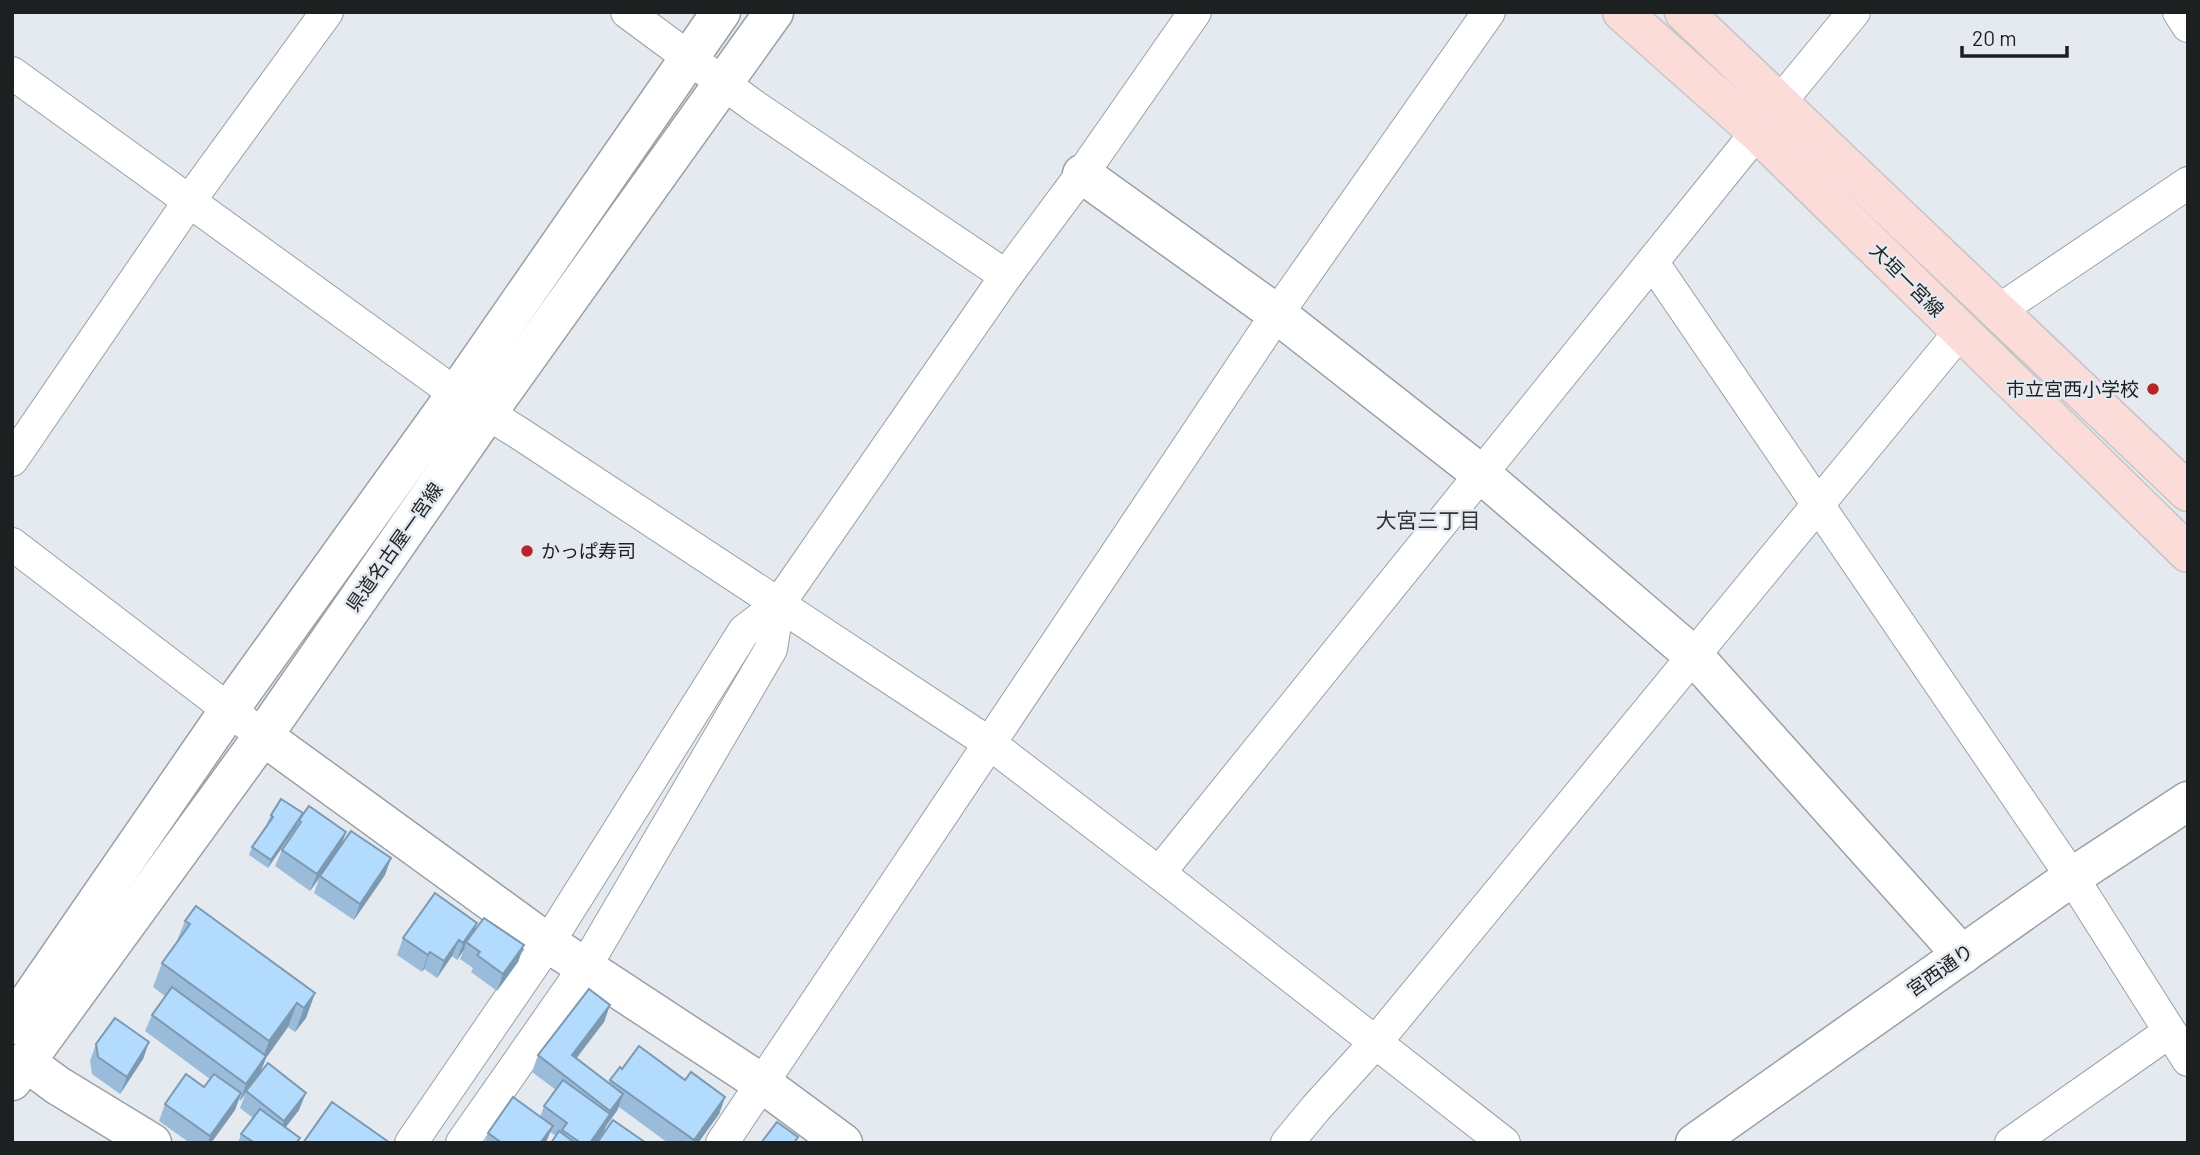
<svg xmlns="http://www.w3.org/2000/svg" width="2200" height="1155" font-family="Barlow,'Noto Sans JP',sans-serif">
<rect width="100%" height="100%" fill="#e4eaf0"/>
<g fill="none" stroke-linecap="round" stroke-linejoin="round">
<defs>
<g id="street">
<polyline points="627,12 754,106 1006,276"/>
<polyline points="2179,12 2188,26"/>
<polyline points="12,73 456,394 519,433 989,743 1159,873 1504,1143"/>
<polyline points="1780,102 1854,12"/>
<polyline points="1653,263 2072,877 2188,1060"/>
<polyline points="1998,311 2188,183"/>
<polyline points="12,460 190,200 327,12"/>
<polyline points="12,544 263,736"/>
<polyline points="1159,873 1757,132"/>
<polyline points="411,1143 548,943 744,631 778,605 1006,276 1082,174 1195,12"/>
<polyline points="462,1143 585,967 771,649 778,605"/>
<polyline points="722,1143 1277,314 1489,12"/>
<polyline points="1287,1143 1316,1108 1375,1043 1960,332"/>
<polyline points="2011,1143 2169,1032"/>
</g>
<g id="secondary">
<polyline points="1082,174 1277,314 1481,474 1694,656 1962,955"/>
<polyline points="263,736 548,943 763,1084 843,1143"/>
<polyline points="12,1025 229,710 456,394 721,12"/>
<polyline points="26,1062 57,1085 152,1143"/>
<polyline points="12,1081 263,736 488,412 774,12"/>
<polyline points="1695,1143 2072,877 2188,801"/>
</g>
<g id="primary">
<polyline points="1622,12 1757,132 2188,553"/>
<polyline points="1684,12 2188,492"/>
</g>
</defs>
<use href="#street" stroke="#9aa0a5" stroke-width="34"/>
<use href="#secondary" stroke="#9aa0a5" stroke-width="41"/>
<use href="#primary" stroke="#c4c5c5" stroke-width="41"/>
<use href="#street" stroke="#fff" stroke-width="32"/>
<use href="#secondary" stroke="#fff" stroke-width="38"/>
<use href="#primary" stroke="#fbdcd9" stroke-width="38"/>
</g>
<g fill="#9abcda">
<polygon points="303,813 346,832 341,846 385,875 354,920 314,893 319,879 310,891 275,866 282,850 296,827 268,868 249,855 252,847 268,824 267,823 271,815"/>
<polygon points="185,921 315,993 306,1018 295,1032 288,1027 266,1058 260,1073 299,1110 286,1127 300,1138 298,1143 238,1143 241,1134 253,1118 240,1108 245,1095 240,1101 239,1099 235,1110 211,1143 190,1143 159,1121 165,1104 204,1087 210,1079 145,1031 152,1015 165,996 153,987 162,963 176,943"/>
<polygon points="474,932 524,945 518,962 497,991 471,972 473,968 460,959 464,950 457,960 452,956 437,978 424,969 422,972 397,955 403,938"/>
<polygon points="610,1005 604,1022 577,1058 609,1083 610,1080 622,1069 685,1080 725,1097 719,1114 698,1143 668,1143 619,1107 596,1143 551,1143 556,1136 550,1132 546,1142 485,1143 488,1133 540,1117 544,1106 556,1090 532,1072 538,1055"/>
<polygon points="149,1042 143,1059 120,1094 92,1074 90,1061 96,1044"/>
</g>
<g fill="#7d99b1">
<polygon points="299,820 296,827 268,868 271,860"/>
<polygon points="346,832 340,848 310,891 317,874"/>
<polygon points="391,858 385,875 354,920 360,904"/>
<polygon points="477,923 471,940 466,942 464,950 457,960 463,943"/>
<polygon points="459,940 452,956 437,978 444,961"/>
<polygon points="524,945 518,962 497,991 503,974"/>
<polygon points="430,952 424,969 422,972 428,955"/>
<polygon points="315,993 306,1018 295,1032 304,1008"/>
<polygon points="297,1003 288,1027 266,1058 260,1073 246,1091 240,1101 246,1084 261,1063 269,1041"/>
<polygon points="610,1005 604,1022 566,1071 572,1055"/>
<polygon points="149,1042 143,1059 120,1094 127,1077"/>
<polygon points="241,1093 235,1110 211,1143 208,1143 210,1136"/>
<polygon points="306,1093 299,1110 278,1137 284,1121"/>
<polygon points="623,1094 617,1111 606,1125 604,1131 596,1143 590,1143 608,1118 610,1111"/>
<polygon points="725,1097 719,1114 698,1143 693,1143"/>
<polygon points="553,1126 546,1142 540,1143"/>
</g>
<g fill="#b3dbfd" stroke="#7d99b1" stroke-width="2">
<polygon points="281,799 303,813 271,860 252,847 273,817 271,815"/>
<polygon points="309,806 346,832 317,874 282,850 301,822 299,820"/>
<polygon points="351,831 391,858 360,904 320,876"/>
<polygon points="435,893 477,923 463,943 459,940 444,961 430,952 428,955 403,938"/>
<polygon points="196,906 315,993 304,1008 297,1003 269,1041 162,963 190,924 185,921"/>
<polygon points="484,918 524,945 503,974 477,955 480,952 466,942"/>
<polygon points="172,987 266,1056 246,1084 152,1015"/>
<polygon points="589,989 610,1005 572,1055 623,1094 610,1111 538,1055"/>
<polygon points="115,1018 149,1042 127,1077 98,1057 96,1044"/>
<polygon points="639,1046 685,1080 691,1072 725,1097 694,1140 610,1080 620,1067 622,1069"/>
<polygon points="268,1063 306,1093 284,1121 246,1091"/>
<polygon points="186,1074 204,1087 214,1074 241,1093 210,1136 165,1104"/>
<polygon points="563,1080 610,1114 590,1143 581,1143 562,1130 567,1123 544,1106"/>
<polygon points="513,1097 553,1126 540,1143 502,1143 488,1133"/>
<polygon points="332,1102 390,1143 303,1143"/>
<polygon points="260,1109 300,1138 296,1143 251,1143 252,1141 241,1134"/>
<polygon points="613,1120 646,1143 597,1143"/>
<polygon points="777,1122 798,1137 794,1143 761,1143"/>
<polygon points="559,1131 575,1143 551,1143"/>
</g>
<g fill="#b62626" stroke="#e4eaf0" stroke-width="2.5">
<circle cx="2153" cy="389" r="7"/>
<circle cx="527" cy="551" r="7"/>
</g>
<g text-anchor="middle" stroke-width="5" stroke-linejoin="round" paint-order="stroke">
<g font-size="19" fill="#1d2021" stroke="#e4eaf0">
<text transform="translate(1907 280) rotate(45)" y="7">大垣一宮線</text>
<text transform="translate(394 547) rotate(-55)" y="7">県道名古屋一宮線</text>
<text transform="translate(1940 970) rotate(-35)" y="7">宮西通り</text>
</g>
<g font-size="19" fill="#1d2021" stroke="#e4eaf0" text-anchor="end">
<text x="2139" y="396">市立宮西小学校</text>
<text x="541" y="558" text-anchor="start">かっぱ寿司</text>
</g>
<g font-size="21" fill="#303439" stroke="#e4eaf0">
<text x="1428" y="528">大宮三丁目</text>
</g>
</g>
<rect width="2200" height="1155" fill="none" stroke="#1d2021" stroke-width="28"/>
<path d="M1962 46v10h105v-10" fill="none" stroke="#1d2021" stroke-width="3.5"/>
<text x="1972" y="46" font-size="21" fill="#1d2021" stroke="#e4eaf0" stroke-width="5" paint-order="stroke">20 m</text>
</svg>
